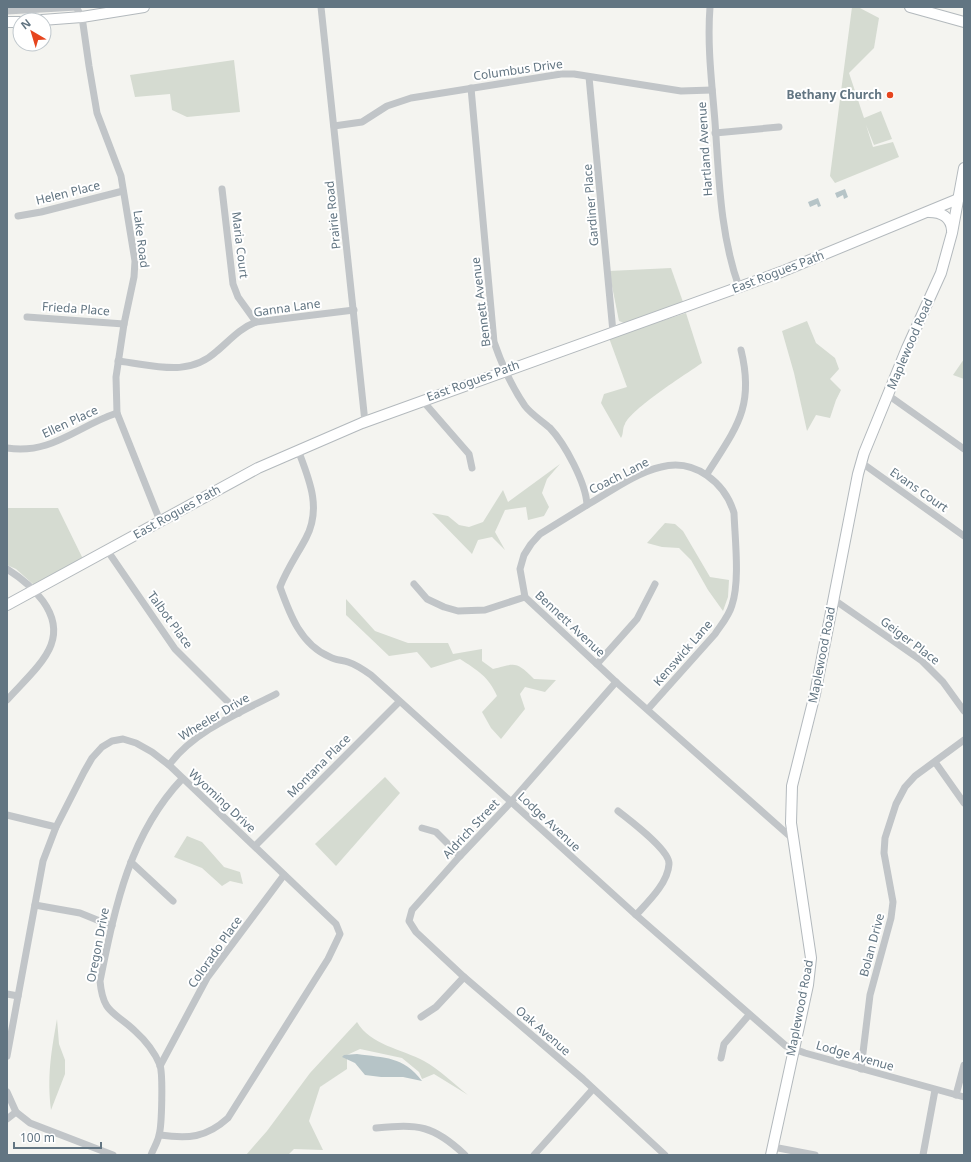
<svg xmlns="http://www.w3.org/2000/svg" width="971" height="1162" font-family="'Noto Sans',sans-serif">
<rect width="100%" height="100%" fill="#f4f4f0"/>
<g fill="#d5dbd1">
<polygon points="852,7 858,7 879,18 874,48 849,73 864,118 881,111 892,139 874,145 866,125 873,147 893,142 899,157 835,183 830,176"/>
<polygon points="234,60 240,112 187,117 172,110 170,94 135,97 130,75"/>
<polygon points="671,268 683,302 624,323 619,321 609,271"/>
<path d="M686,313L702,363C686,374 631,409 625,424C622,429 624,433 621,438L601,403L604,394L627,387L609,338Z"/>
<polygon points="807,321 816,343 835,358 839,369 830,379 841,390 836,400 830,418 816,415 807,431 794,373 782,331"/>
<polygon points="964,359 964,379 953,375"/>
<polygon points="560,464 547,479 542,493 549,507 544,516 528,520 526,507 505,510 495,532 505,550 492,537 478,540 472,554 432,513 448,516 459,525 469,527 483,522 503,490 508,502"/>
<polygon points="7,508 58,508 83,559 34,585 16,569 7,565"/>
<polygon points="665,523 675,524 683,531 710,577 729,580 728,597 723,611 708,590 691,560 679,548 662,547 647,543"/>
<path d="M346,599L375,631L408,643H448L453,654L482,649V661L493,669C516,663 516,661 534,679L556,680L545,692L525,687L520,694L525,709L501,739L491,728L482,712L497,696C489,677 477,670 460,659L431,668L417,652L389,656L346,615Z"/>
<polygon points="385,777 400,793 336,866 315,844"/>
<polygon points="187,836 202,842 224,867 240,872 243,884 230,881 222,886 202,868 174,857"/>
<path d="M57,1019L59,1044L65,1060V1074L51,1110C47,1076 51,1053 57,1019Z"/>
<path d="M357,1022C370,1045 402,1049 424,1061C440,1070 454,1084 468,1095L434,1074L422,1079L419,1072L402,1058L360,1049L347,1055V1069L320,1087L309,1121L323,1150L294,1149L288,1155H246L267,1131L310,1073Z"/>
</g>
<g fill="#b6c4c7">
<polygon points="845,189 848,197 844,199 843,195 837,198 835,193"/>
<polygon points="818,198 821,206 818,207 817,204 810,207 808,202"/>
<path d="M357,1054C385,1058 403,1056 422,1081L403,1077H381L365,1075L355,1063L342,1057L344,1055Z"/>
</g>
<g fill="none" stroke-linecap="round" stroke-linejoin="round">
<defs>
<g id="secondary">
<polyline points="910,7 964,22"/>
<polyline points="42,20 82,17 144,7"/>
<polyline points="7,22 20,22"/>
<path d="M929,212C941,212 951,217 952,230"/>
<polyline points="7,605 258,468 362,423 781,272 958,199"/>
<polyline points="771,1155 808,985 811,958 791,823 792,786 815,694 858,474 864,453 907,348 941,273 952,233 964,168"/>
</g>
</defs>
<use href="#secondary" stroke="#b3b9bd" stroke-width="12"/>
<g stroke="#c1c5c8" stroke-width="7">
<polyline points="76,7 82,17 89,66 97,113 121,176 135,261 134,277 124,324 116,377 117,413 160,521"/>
<polyline points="321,7 365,422"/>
<path d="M710,7C707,46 712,84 715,122C719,178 720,234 739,287"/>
<polyline points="7,11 77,7"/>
<polyline points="589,77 613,332"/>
<path d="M471,88L494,342C502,365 511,386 525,406C531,414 542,421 550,428C565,444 586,483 587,505L540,534L531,544L524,555L520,569L525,597L616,682L793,839"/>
<polyline points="334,126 362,122 387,106 411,98 561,74 574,74 681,91 712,90"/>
<polyline points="715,133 779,127"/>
<polyline points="222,189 233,284 238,297 256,322"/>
<polyline points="18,216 41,212 123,191"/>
<polyline points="27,317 124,324"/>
<path d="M118,361C154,365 188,378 217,351C230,340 240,328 256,322L354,310"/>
<polyline points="888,395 964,449"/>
<polyline points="422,400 469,454 472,468"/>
<path d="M7,448C52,455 77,426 117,413"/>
<path d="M298,450C309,479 322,508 306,538C297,555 287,569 280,587C290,615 301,645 330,657C335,660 342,660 348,662C357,665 364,670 371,675L636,915L786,1046L805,1053L964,1097"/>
<polyline points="862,463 964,536"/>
<path d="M707,474C736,428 755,407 741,350"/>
<path d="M587,505C610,492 635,473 661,467C695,458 725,483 734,513C735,540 740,581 732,605C729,616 721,625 715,634L648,709"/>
<polyline points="107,550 175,649 239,713"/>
<path d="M7,569C32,585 63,613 51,645C44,664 20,685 7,700"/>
<polyline points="414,584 427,599 444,607 458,611 485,610 525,597"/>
<polyline points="833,599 922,661 943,682 964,711"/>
<polyline points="597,664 637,619 655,584"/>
<polyline points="616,682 511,802 460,856 412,910 409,921 416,932 464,977 583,1079 665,1155"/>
<polyline points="935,762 964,803"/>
<path d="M169,765C194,731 239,713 276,694"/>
<path d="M618,811C629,820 670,850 669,864C668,883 648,902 636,915"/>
<polyline points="7,815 56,827"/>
<polyline points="422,828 436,832 460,856"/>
<polyline points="255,846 399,702"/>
<polyline points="131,862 173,901"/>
<polyline points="35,905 80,913 112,926"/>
<polyline points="7,994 18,996"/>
<polyline points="421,1017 436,1007 464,977"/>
<path d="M7,1056L43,861L56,827L84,772L92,758L102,747L112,741L123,739L136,743L152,752L169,765L336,924L340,934L328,959L228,1118C206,1138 188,1139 160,1135"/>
<polyline points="721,1058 724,1044 749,1015"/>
<polyline points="160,1066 207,978 284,875"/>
<polyline points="861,1069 870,995 891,918 893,902 884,853 885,838 896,804 905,787 915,776 964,740"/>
<polyline points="7,1092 16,1112 30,1123 113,1155"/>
<polyline points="956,1095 964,1065"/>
<polyline points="7,1119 16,1112"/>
<path d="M376,1128C419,1124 433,1125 465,1155"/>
<polyline points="773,1147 815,1155"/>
<path d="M151,1155C153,1149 158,1142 159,1135C162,1126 163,1074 160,1065C155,1053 145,1040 135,1031C114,1011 103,1014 100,981C115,908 129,835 182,779"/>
<polyline points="534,1155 593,1089"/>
<polyline points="923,1155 935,1090"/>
</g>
<use href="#secondary" stroke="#fff" stroke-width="10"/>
</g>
<circle fill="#e6451e" stroke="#fff" stroke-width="1.5" cx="890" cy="95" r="4"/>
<g text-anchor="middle" stroke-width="4" stroke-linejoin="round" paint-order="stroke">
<g font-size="12" fill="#627582" stroke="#fff">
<text transform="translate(518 70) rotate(-8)" y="4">Columbus Drive</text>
<text transform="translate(705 149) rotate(-94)" y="4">Hartland Avenue</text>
<text transform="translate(68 193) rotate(-14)" y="4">Helen Place</text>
<text transform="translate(591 205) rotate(-95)" y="4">Gardiner Place</text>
<text transform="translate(333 215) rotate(-96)" y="4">Prairie Road</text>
<text transform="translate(141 239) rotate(83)" y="4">Lake Road</text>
<text transform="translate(240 245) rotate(83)" y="4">Maria Court</text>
<text transform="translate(778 272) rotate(-21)" y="4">East Rogues Path</text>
<text transform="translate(481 302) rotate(-97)" y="4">Bennett Avenue</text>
<text transform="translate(287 308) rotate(-8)" y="4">Ganna Lane</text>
<text transform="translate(76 309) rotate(4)" y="4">Frieda Place</text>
<text transform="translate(910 344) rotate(-67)" y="4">Maplewood Road</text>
<text transform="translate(473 381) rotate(-20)" y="4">East Rogues Path</text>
<text transform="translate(70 422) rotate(-25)" y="4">Ellen Place</text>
<text transform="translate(619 476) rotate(-27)" y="4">Coach Lane</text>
<text transform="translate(919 490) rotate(35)" y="4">Evans Court</text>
<text transform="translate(177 512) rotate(-29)" y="4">East Rogues Path</text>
<text transform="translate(170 620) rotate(54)" y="4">Talbot Place</text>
<text transform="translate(570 624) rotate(43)" y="4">Bennett Avenue</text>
<text transform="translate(910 641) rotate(37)" y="4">Geiger Place</text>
<text transform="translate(683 653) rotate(-49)" y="4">Kenswick Lane</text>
<text transform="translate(822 655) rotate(-79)" y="4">Maplewood Road</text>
<text transform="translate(214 717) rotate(-31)" y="4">Wheeler Drive</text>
<text transform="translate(319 766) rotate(-45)" y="4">Montana Place</text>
<text transform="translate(222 801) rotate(43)" y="4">Wyoming Drive</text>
<text transform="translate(549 822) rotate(43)" y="4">Lodge Avenue</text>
<text transform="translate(471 829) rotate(-47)" y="4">Aldrich Street</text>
<text transform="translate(98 945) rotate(-79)" y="4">Oregon Drive</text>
<text transform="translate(872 945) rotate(-75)" y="4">Bolan Drive</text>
<text transform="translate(215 952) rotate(-55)" y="4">Colorado Place</text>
<text transform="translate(800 1008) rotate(-79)" y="4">Maplewood Road</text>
<text transform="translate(543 1031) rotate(41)" y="4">Oak Avenue</text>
<text transform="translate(855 1056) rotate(16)" y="4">Lodge Avenue</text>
</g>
<g font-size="12" font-weight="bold" fill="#627582" stroke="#fff" text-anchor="end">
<text x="882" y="99">Bethany Church</text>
</g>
</g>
<rect width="971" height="1162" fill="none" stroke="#627582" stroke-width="16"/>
<g transform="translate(32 32) rotate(322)"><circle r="19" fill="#ffffff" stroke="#c0c8cd"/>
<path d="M0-3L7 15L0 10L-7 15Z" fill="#e6451e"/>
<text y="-6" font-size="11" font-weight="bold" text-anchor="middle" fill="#627582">N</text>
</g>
<path d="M14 1142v6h87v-6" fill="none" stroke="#627582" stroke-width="2"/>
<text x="20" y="1142" font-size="12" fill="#627582" stroke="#ffffff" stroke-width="3" paint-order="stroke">100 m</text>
</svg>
